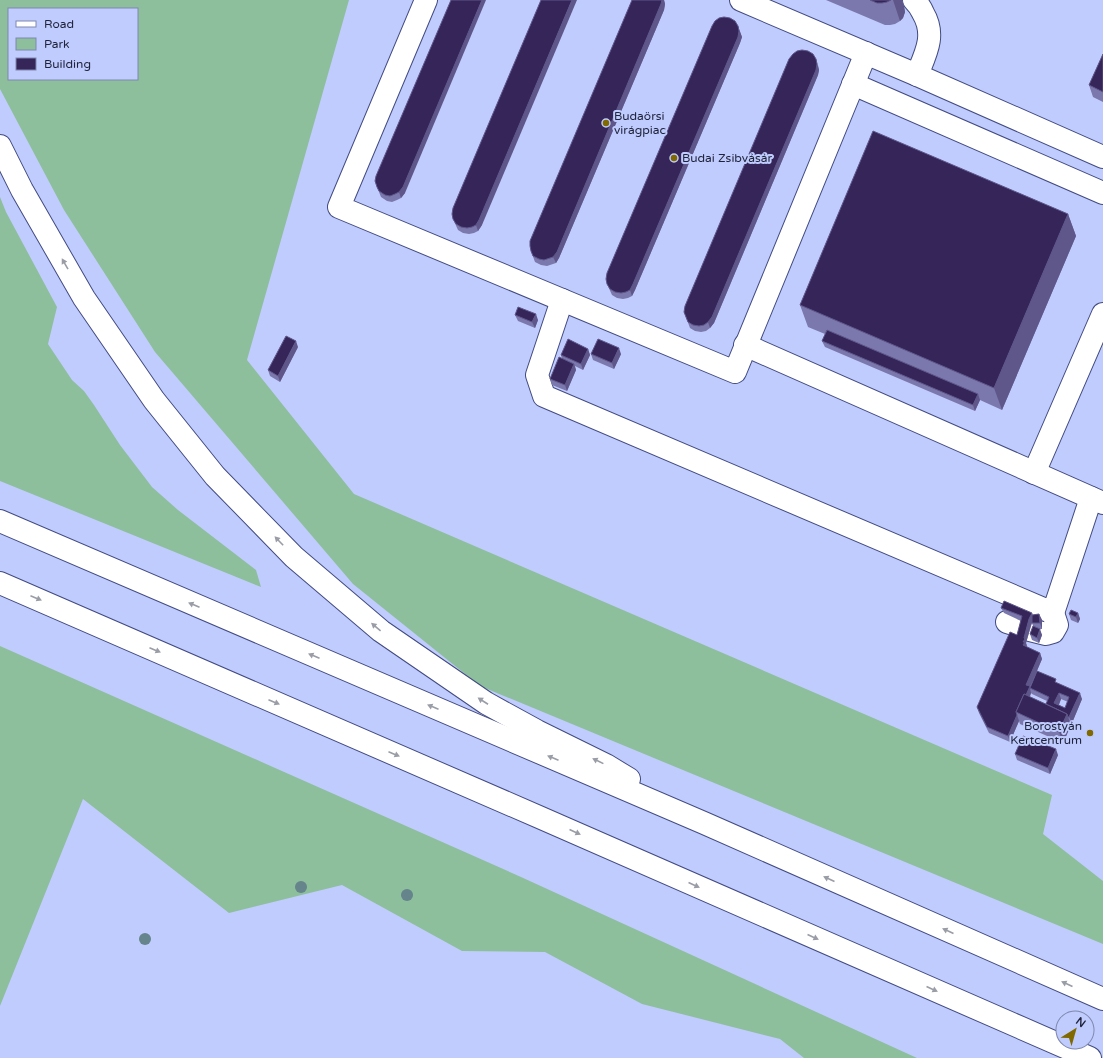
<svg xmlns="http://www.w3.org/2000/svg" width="1103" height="1058" font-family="'Varela Round',sans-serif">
<rect width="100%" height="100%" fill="#c0ccfe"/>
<g fill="#8dbf9d" fill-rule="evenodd">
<path d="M0,0H349L247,360L354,494L1052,795L1043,834L1103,881V944L480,686L353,584L155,352L64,210L0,89ZM9,9H137V79H9Z"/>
<polygon points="0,197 6,212 57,307 48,344 72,380 84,391 94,405 120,445 152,487 178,510 256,570 261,587 0,481"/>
<polygon points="0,646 521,877 917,1058 804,1058 780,1039 642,1004 545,952 462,951 342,885 229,913 83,799 0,1006"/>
</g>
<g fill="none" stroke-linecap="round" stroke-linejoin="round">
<defs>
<g id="minor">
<polyline points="426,0 339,207 735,372 866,53"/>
<polyline points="741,0 917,75 1103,157"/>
<path d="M914,0C918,4 921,8 923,13C936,35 926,53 917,75"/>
<polyline points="853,84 1103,193"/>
<polyline points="562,300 537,375 544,396 1053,613 1091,498"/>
<polyline points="745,345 1103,503"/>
<polyline points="1034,473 1103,314"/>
<polyline points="1007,622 1023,627"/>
<polyline points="1030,630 1046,634 1053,632 1057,625 1053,613"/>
</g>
<g id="major">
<polyline points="0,146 22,190 84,298 154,400 215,476 294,557 381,631 486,703 537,731 606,765 629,779"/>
<polyline points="0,521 704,823 1103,999"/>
<polyline points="0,583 539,817 1090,1058"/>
</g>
</defs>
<use href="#minor" stroke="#424b81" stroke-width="24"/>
<use href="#major" stroke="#424b81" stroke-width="24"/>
<use href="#minor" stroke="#fff" stroke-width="22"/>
<use href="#major" stroke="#fff" stroke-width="22"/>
</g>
<g fill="#65848b">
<circle cx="301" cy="887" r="6"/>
<circle cx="407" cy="895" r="6"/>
<circle cx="145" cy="939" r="6"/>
</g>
<g fill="#7a78ac" fill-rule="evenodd">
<polygon points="632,0 664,0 665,4 664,10 559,258 556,263 547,266 541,265 535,262 531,251"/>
<polygon points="826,0 902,0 904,6 905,12 903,18 900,21 895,24 890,25 885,25"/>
<polygon points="740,32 742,37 740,43 635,290 632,296 628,298 623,299 617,298 612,295 607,284"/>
<polygon points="1103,54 1103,102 1093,97 1089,85"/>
<polygon points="818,65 819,70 818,75 714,323 710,328 706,331 701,332 695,331 690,328 684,312"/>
<polygon points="377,187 405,193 401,198 397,200 392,202 387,201 381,197"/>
<polygon points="1068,214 1076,236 1002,410 980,400 975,411 825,347 822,341 825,334 808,327 800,305"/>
<polygon points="453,219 482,225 478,231 474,233 469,234 463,233 458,230"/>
<polygon points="515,315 538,320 535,328 518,321"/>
<polygon points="298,347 280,382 270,376 268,370"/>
<polygon points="588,349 590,355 583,370 575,366 576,370 567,391 552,385 550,379 562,359 561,355"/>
<polygon points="591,354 621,354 614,369 593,360"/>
<path d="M1001,608L1033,615L1039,614L1042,620V629H1039L1042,635L1039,643L1032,640L1030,634L1033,626L1032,623L1026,643L1027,645V647L1040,653L1042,659L1030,687L1058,683L1082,699L1072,723H1070L1071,725L1063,743L1020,724L1019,721L1010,742L989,733L979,713L977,707L1017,635L1021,621L1004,613ZM1031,693L1032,694L1047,701L1046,704L1030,697ZM1061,699L1068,702L1065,708L1059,705Z"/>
<polygon points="1078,613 1080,619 1078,623 1071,620 1069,614"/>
<polygon points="1015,754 1058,755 1050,774 1017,760"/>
</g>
<g fill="#5f578a">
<polygon points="482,0 486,0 405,193 401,198 399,192"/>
<polygon points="572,0 577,0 482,225 478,231 476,225"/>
<polygon points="662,0 664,0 665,4 664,10 559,258 556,263 553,257"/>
<polygon points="893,0 902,0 904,6 905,12 903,18 900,21"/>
<polygon points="738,26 742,37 740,43 635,290 632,296 630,290"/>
<polygon points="816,59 819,70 818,75 714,323 710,328 708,322"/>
<polygon points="1068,214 1076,236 1002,410 994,388"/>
<polygon points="536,314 538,320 535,328 532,322"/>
<polygon points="296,341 298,347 280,382 278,376"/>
<polygon points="619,348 621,354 614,369 612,363"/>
<polygon points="588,349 590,355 583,370 581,364"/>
<polygon points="574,364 576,370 567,391 565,385"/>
<polygon points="978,394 980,400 975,411 973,405"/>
<polygon points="1032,613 1034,618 1031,625 1026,643 1027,648 1023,645 1024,638 1029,619"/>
<polygon points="1078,613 1080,619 1078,623 1076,617"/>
<polygon points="1039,614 1042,620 1042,629 1040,623"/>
<polygon points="1040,629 1042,635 1039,643 1037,638"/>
<polygon points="1040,653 1042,659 1030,687 1030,688 1031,693 1022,715 1026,685"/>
<polygon points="1059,693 1061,699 1057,709 1054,703"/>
<polygon points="1080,693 1082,699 1072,723 1069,717"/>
<polygon points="1067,714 1071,725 1063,743 1059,732"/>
<polygon points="1017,715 1019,721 1010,742 1008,736"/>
<polygon points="1056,749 1058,755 1050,774 1048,768"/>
</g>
<g fill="#352559" stroke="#5f578a" fill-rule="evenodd">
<polygon points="451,0 482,0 403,187 399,192 395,194 390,196 385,195 379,191 377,187 375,181 376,176"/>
<polygon points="541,0 572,0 479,220 476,225 472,227 467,228 461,227 456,224 453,219 452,214 453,208"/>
<polygon points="632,0 662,0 661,4 557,252 553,257 544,260 539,259 533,256 531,251 530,246 530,241"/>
<polygon points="870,0 891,0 887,2 882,3 877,3"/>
<polygon points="724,17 730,18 735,21 738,26 739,31 738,37 633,284 630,290 626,292 621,293 615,292 610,289 607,284 606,279 607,273 712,26 715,21 719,18"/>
<polygon points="802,50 808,51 813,54 816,59 817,64 816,70 712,317 708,322 704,325 699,326 693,325 688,322 684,312 685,306 789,59 793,54 797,51"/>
<polygon points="1103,54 1103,92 1089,85"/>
<polygon points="873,131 1068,214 994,388 800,305"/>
<polygon points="518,307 536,314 532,322 515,315"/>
<polygon points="827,330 978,394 973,405 822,341"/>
<polygon points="286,336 296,341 278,376 268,370"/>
<polygon points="568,339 588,349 581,364 561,355"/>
<polygon points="598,339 619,348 612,363 591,354"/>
<polygon points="559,357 574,364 565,385 550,379"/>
<polygon points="1004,601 1032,613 1029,619 1024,638 1025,639 1023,642 1025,642 1023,645 1040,653 1026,685 1030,686 1026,695 1024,694 1016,712 1017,715 1008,736 987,727 977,707 1010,632 1017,635 1022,616 1001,608"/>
<polygon points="1071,610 1078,613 1076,617 1069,614"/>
<polygon points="1039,614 1040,623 1032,623 1032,615"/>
<polygon points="1033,626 1040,629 1037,638 1030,634"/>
<path d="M1037,671L1056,679L1055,682L1080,693L1069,717H1068L1067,714L1046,704L1049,697L1030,688ZM1059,693L1069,697L1065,708L1054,703Z"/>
<polygon points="1024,694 1067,714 1059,732 1016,712"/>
<polygon points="1023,736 1056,749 1048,768 1015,754"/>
</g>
<defs><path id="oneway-solid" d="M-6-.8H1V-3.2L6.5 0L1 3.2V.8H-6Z"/></defs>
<g fill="#9a9ca6">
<use href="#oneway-solid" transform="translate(65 264) rotate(-120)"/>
<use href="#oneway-solid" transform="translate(279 541) rotate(-134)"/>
<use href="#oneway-solid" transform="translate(36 598) rotate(23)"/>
<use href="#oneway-solid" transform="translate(194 605) rotate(-157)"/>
<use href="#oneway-solid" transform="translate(376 627) rotate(-140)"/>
<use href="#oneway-solid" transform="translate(155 650) rotate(23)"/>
<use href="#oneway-solid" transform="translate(314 656) rotate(-157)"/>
<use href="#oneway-solid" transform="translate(483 701) rotate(-147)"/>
<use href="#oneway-solid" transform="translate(274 702) rotate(23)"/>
<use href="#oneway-solid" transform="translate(433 707) rotate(-157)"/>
<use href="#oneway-solid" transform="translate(394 754) rotate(23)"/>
<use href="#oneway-solid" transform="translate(553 758) rotate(-157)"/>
<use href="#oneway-solid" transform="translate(598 761) rotate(-154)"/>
<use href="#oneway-solid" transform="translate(575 832) rotate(24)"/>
<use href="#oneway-solid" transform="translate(829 879) rotate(-156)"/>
<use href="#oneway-solid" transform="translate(694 885) rotate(24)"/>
<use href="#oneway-solid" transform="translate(948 931) rotate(-156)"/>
<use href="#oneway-solid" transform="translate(813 937) rotate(24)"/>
<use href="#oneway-solid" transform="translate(1067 984) rotate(-156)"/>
<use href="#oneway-solid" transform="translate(932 989) rotate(24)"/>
</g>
<g fill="#7f6900" stroke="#c0ccfe" stroke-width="1.5">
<circle cx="606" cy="123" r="4"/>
<circle cx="674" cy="158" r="4"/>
<circle cx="1090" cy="733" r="4"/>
</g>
<g text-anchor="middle" stroke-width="4" stroke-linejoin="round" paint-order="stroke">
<g font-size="12" fill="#1e223a" stroke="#c0ccfe" text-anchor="start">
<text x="614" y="120">Budaörsi<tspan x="614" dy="14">virágpiac</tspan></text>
<text x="682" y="162">Budai Zsibvásár</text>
<text x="1082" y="730" text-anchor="end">Borostyán<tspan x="1082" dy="14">Kertcentrum</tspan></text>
</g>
</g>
<rect x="8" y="8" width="130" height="72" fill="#c0ccfe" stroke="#7f88b0"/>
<rect x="16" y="21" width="20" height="6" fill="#ffffff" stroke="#7f88b0"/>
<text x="44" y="28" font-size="12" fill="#1e223a">Road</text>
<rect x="16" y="38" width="20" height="12" fill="#8dbf9d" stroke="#7f88b0"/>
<text x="44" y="48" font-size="12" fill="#1e223a">Park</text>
<rect x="16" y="58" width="20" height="12" fill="#352559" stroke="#7f88b0"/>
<text x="44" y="68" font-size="12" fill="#1e223a">Building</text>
<g transform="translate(1075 1030) rotate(37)"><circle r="19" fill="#c0ccfe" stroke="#7f88b0"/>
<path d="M0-3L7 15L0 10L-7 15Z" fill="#7f6900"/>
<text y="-6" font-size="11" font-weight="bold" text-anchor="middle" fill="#1e223a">N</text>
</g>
</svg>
